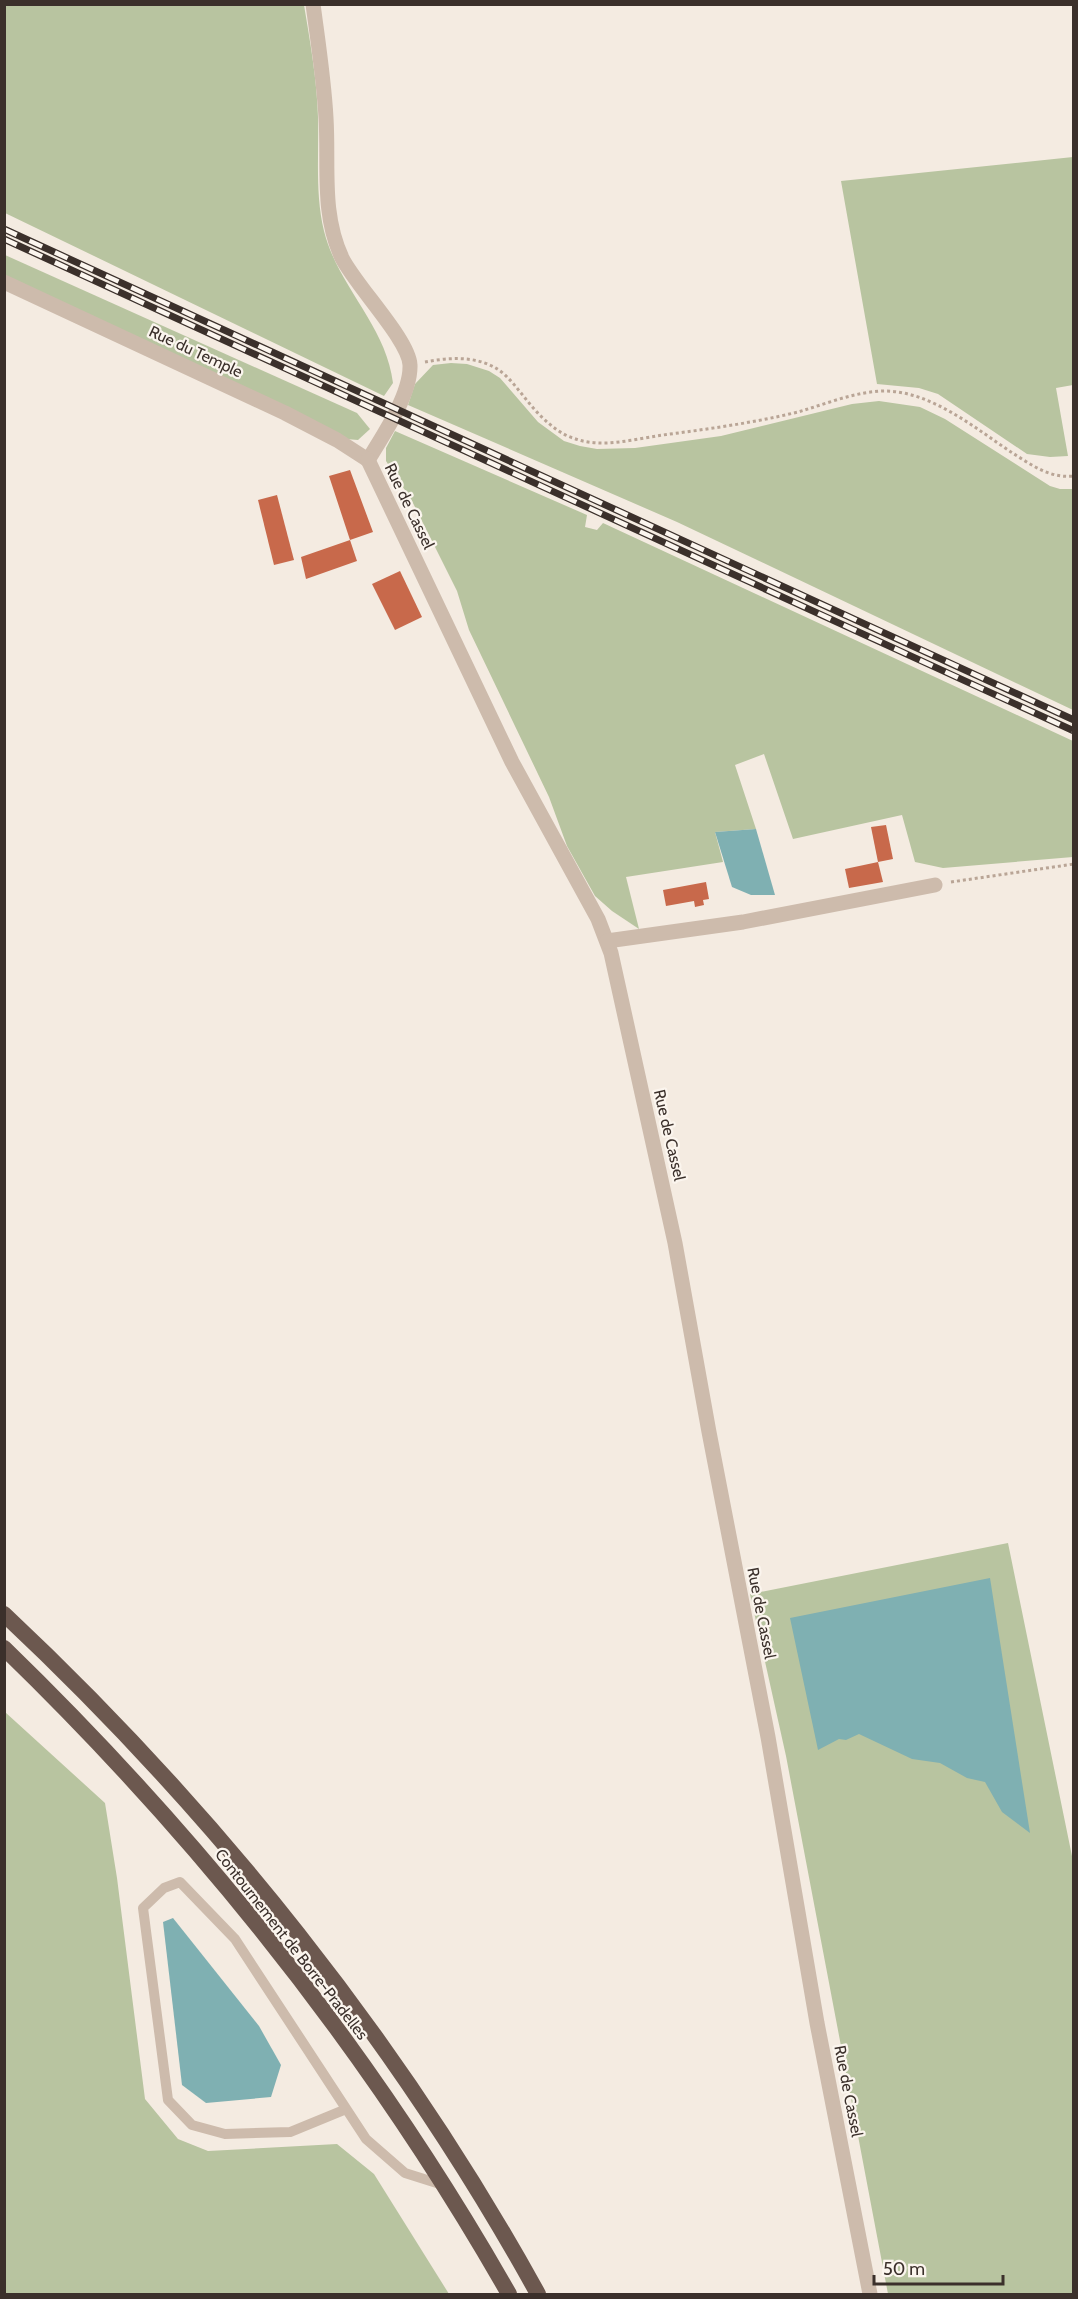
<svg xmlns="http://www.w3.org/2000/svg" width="1078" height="2299" font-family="Cabin,sans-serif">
<rect width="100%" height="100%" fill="#f4ebe1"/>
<g fill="#b8c4a0">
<path d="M4,5H304C310,41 317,80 318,117C319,155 315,194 324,231C338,287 386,325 393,383L384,396L5,213Z"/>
<polygon points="1073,157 1073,385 1056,388 1068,456 1050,457 1027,454 938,394 919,388 877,384 841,181"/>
<polygon points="5,255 357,413 370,429 358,440 346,439 5,275"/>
<polygon points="451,363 467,364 489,371 500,378 538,422 564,441 580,446 597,449 635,448 721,436 852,404 879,401 920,407 945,419 1050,486 1060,489 1073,489 1073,710 677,522 408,405 415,384 433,365"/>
<polygon points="395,431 587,515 585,527 597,530 603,523 1073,741 1073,857 943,868 915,862 902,815 793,839 764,754 735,765 756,829 715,832 723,862 626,877 639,929 612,911 595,896 567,846 549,797 469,630 457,591 412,501 386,461 386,448"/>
<polygon points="1008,1543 1073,1861 1073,2294 888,2294 786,1756 750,1594"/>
<polygon points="5,1712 105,1803 117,1878 145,2099 178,2139 208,2151 337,2144 374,2174 449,2294 5,2294"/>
</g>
<g fill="#7fb0b2">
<polygon points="756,829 775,895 751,895 732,887 715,832"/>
<polygon points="990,1578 1030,1833 1002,1812 985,1782 967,1778 940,1763 912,1759 859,1734 846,1740 839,1739 818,1750 790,1618"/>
<polygon points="173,1918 259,2026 281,2065 271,2097 206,2103 182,2085 163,1922"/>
</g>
<g fill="#c8694b">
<polygon points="350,470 373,532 350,540 357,561 306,579 301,557 350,540 329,476"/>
<polygon points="277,495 294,560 274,565 258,500"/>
<polygon points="400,571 422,617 395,630 372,584"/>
<polygon points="886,825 893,859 878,862 871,827"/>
<polygon points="878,862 883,882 849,888 845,869"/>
<polygon points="706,882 709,899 703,900 704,905 695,907 694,901 666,906 663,890"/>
</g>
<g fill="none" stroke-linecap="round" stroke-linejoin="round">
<g stroke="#b9a596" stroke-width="3" stroke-dasharray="3 3" stroke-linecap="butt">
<path d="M425,362C451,357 482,355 504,374C519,388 530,407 546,421C554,428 563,435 573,438C601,449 634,439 663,435C708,429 753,423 798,412C826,404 856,391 886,391C932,392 975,428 1011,452C1030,464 1050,479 1074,476"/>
<polyline points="951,882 1074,864"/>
</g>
<polyline stroke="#cdbbac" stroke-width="10" points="346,2109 290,2132 225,2134 192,2125 168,2100 143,1908 164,1888 180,1882 235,1939 366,2139 405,2173 443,2185"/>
<g stroke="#cdbbac" stroke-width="15">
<path d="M313,4C318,42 324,80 326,118C329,166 321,213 342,258C356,286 409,340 410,365C411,394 383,436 368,460"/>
<polyline points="4,282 285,413 337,440 368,460"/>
<polyline points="368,460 512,762 598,919 611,953 675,1243 709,1432 768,1737 817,2023 870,2294"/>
<polyline points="607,941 743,922 935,885"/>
</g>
<g stroke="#6c584f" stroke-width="16">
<path d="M4,1614C214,1811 399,2042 538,2294"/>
<path d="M4,1648C202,1840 373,2055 509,2294"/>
</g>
<defs>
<g id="rail">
<polyline points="4,229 1074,720"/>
<polyline points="4,239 1074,731"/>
</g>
</defs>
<use href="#rail" stroke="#3b302b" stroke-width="7"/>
<use href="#rail" stroke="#fbf5ee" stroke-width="4.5" stroke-dasharray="14" stroke-linecap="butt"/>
</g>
<g text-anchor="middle" stroke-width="4.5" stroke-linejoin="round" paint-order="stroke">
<g font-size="16" fill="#3b302b" stroke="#fbf5ee">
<text transform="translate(196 351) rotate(25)" y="6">Rue du Temple</text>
<text transform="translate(410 506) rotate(64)" y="6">Rue de Cassel</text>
<text transform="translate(670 1135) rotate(77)" y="6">Rue de Cassel</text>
<text transform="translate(762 1613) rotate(79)" y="6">Rue de Cassel</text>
<text transform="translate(292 1944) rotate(52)" y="6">Contournement de Borre-Pradelles</text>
<text transform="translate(849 2091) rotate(79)" y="6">Rue de Cassel</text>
</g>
</g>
<rect width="1078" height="2299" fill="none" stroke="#3b302b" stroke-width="12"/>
<path d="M874 2275v9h129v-9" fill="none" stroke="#3b302b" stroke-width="3"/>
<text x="883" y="2275" font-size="18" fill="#3b302b" stroke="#fbf5ee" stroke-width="4.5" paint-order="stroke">50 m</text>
</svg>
